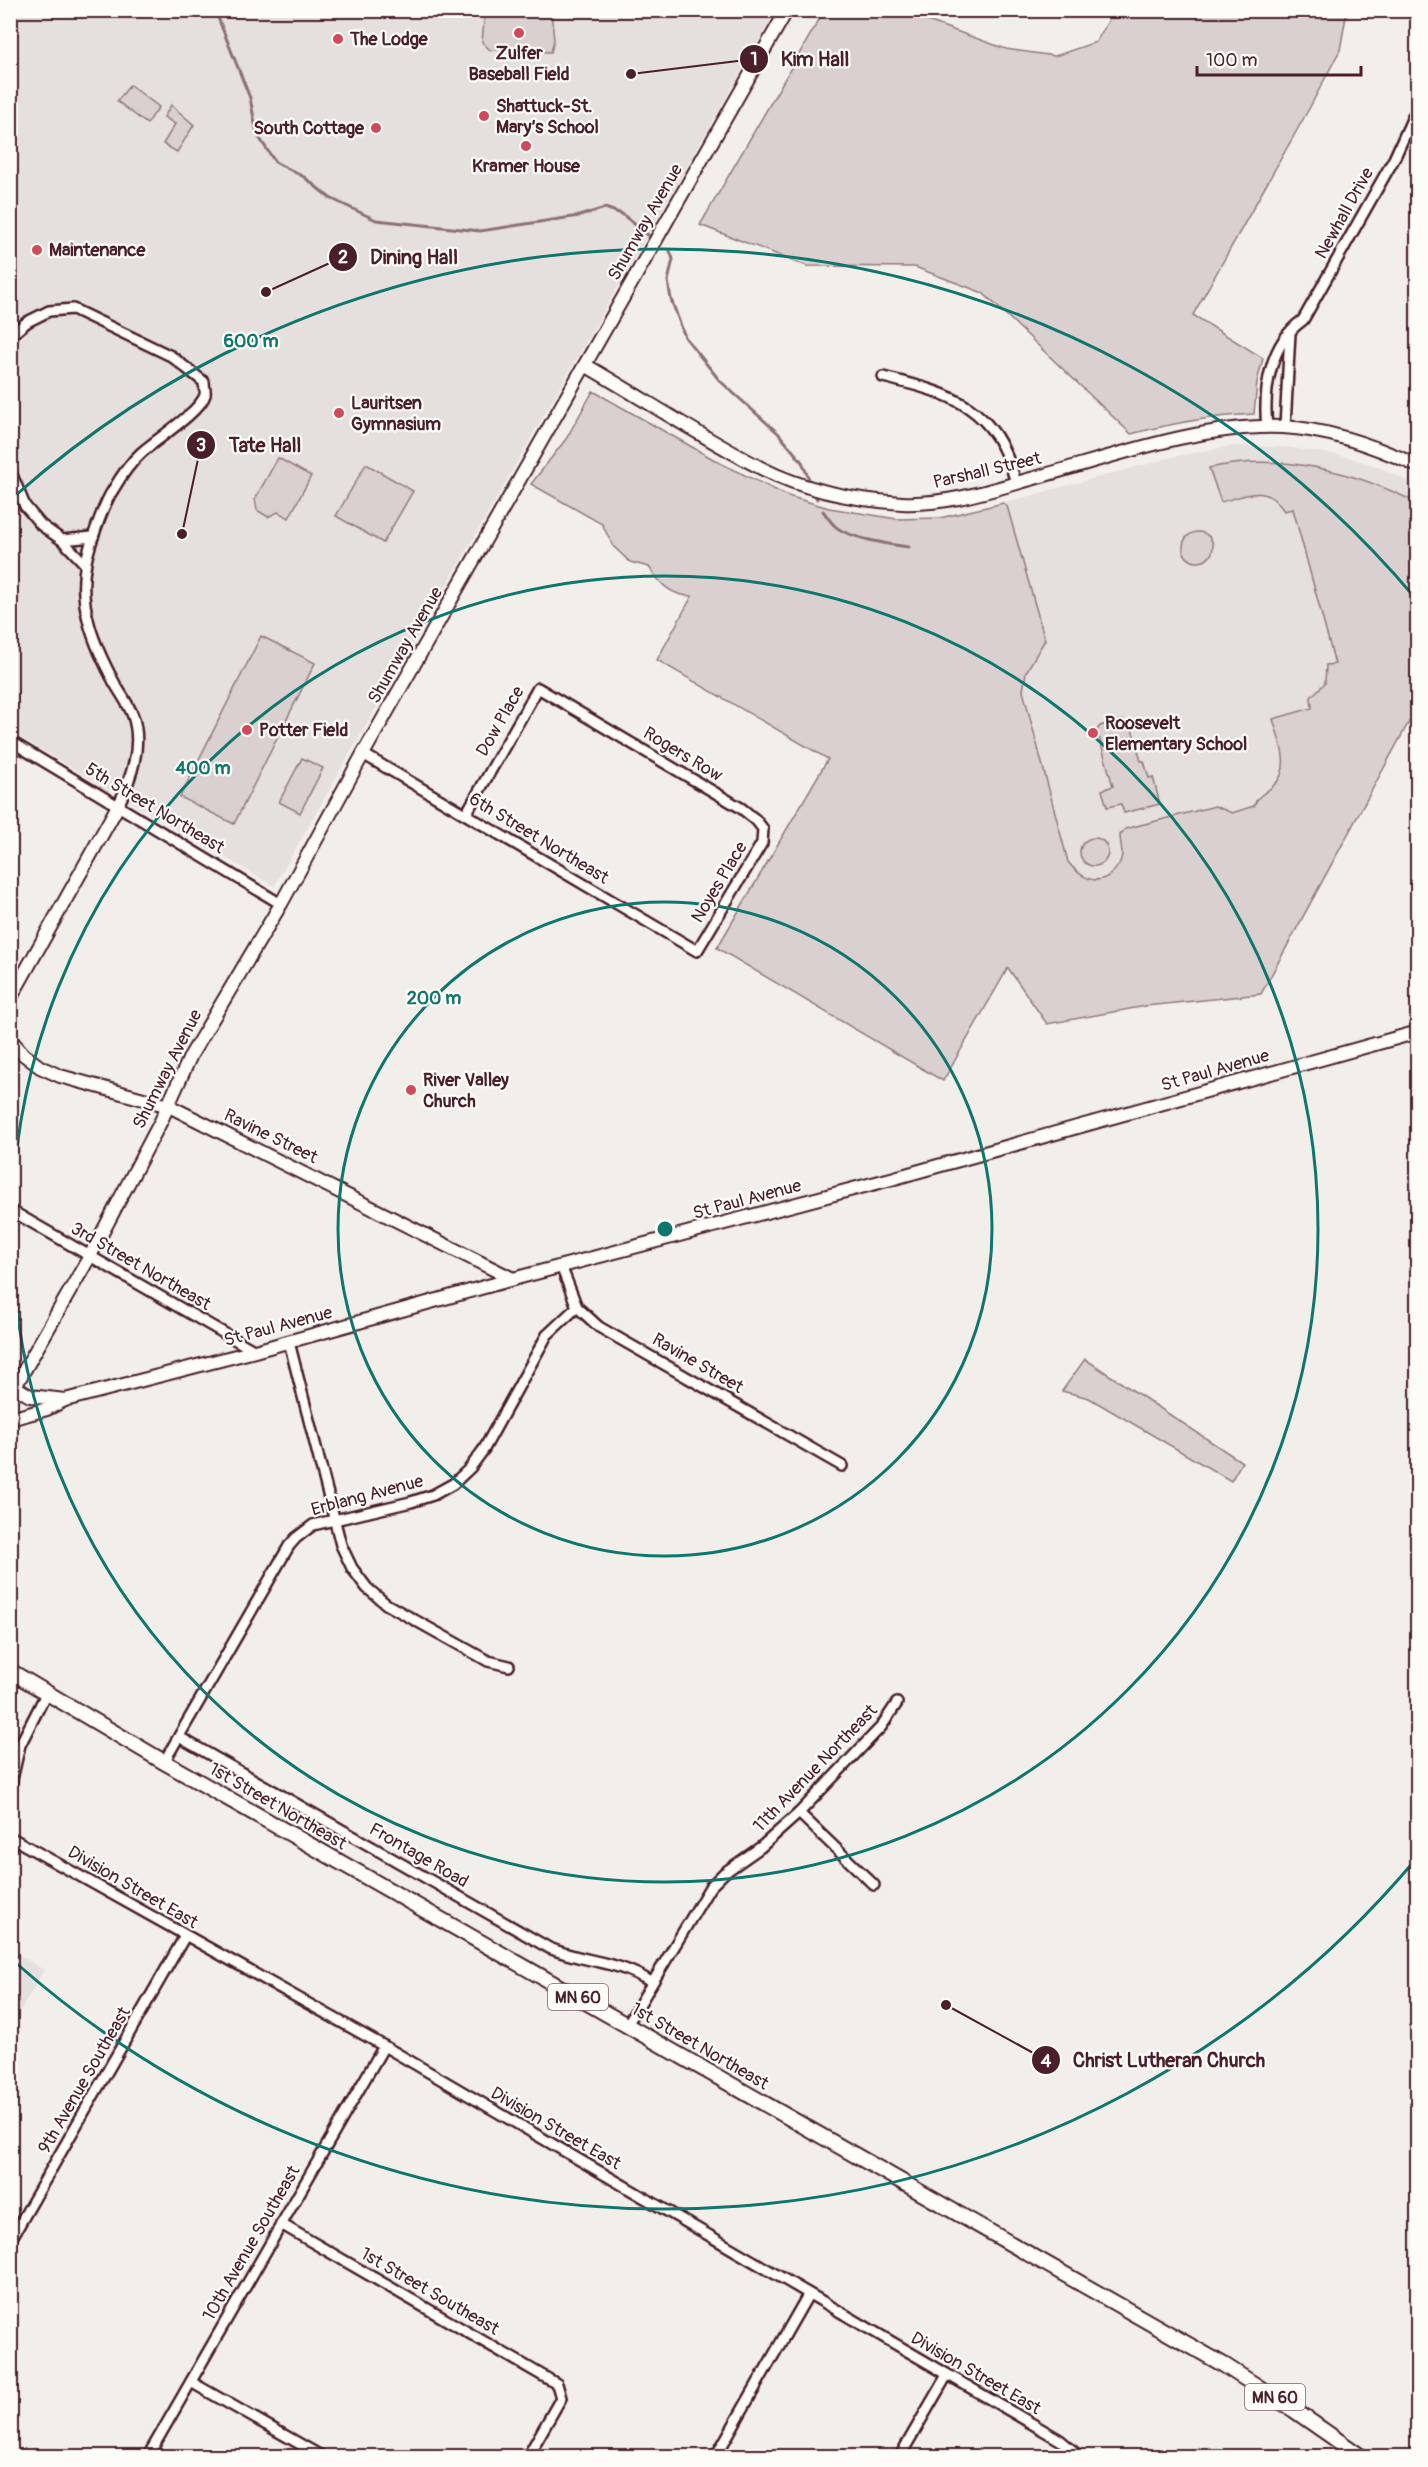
<svg xmlns="http://www.w3.org/2000/svg" width="1428" height="2467" font-family="Pangolin,sans-serif">
<rect width="100%" height="100%" fill="#f2efeb"/>
<filter id="ink" filterUnits="userSpaceOnUse"><feTurbulence type="fractalNoise" baseFrequency=".0167" numOctaves="2"/><feDisplacementMap in="SourceGraphic" scale="12" xChannelSelector="R" yChannelSelector="G"/><feConvolveMatrix kernelMatrix="1 2 1 2 8 2 1 2 1" color-interpolation-filters="sRGB"/></filter>
<g filter="url(#ink)">
<g fill="#e5dfdd">
<polygon points="11,11 776,11 274,886 11,732"/>
<polygon points="593,391 722,464 788,496 829,508 897,519 940,518 1003,503 1173,457 1230,446 1286,447 1344,456 1379,467 1417,486 1417,707 1261,994 1146,1006 1047,1024 1008,968 943,1081 717,948 828,759 657,660 702,580 531,484 566,439"/>
<polygon points="11,1950 44,1970 11,2026"/>
</g>
<g fill="#d9d0cf" stroke="#92787d" stroke-width="1.5">
<polygon points="485,11 551,11 554,40 551,52 490,50 482,42"/>
<path d="M824,11H900L1006,49L1055,56L1096,42L1114,11H1347L1340,50L1310,107L1193,315L1263,358L1257,382L1254,414C1211,416 1173,423 1131,434L983,293L915,267L807,266L700,225Z"/>
<polygon points="130,85 159,107 147,124 117,101"/>
<polygon points="171,105 194,125 177,152 163,144 175,124 164,117"/>
<path d="M593,391L722,464L788,496L829,508L897,519L940,518L1003,503L1007,506L1045,640L1026,672L1023,691L1068,862C1080,877 1097,888 1113,872C1118,867 1121,862 1122,855C1122,849 1120,841 1120,835L1125,829L1215,806L1232,813L1254,806C1258,794 1265,794 1273,786C1293,769 1279,740 1273,719L1312,708L1311,697L1325,683L1326,665L1335,664L1293,509L1284,511C1266,483 1247,495 1221,502L1209,468C1281,452 1354,471 1417,503V707L1261,994L1146,1006L1047,1024L1008,968L943,1081L717,948L828,759L657,660L692,596C671,596 660,584 649,567L630,562L613,546L602,524L531,484L566,439Z"/>
<polygon points="278,458 311,476 289,518 278,512 268,517 257,510 255,499"/>
<polygon points="366,464 413,491 383,543 336,516"/>
<circle cx="1198" cy="547" r="15"/>
<polygon points="261,636 315,663 234,824 180,797"/>
<polygon points="1123,720 1125,726 1131,725 1141,761 1144,761 1149,778 1153,777 1160,804 1124,813 1121,804 1107,807 1102,790 1113,786 1097,730 1100,726"/>
<polygon points="302,758 323,768 300,813 279,802"/>
<circle cx="1094" cy="852" r="14"/>
<polygon points="1085,1359 1242,1462 1231,1481 1089,1398 1062,1391"/>
</g>
<g fill="none" stroke-linecap="round" stroke-linejoin="round">
<g stroke="#8b6f75" stroke-width="3">
<polyline points="215,10 250,98 257,134 275,162 304,177 330,198 376,220 480,231 579,216 605,208 622,214 648,235"/>
<polyline points="670,251 673,259 668,281 671,299 685,337 720,381 778,433 802,462 811,484"/>
<polyline points="815,495 817,499"/>
<path d="M823,511C827,516 830,522 835,526C848,538 891,545 909,547"/>
</g>
<defs>
<g id="street">
<path d="M10,336L27,322L49,311L73,309L171,356L204,382C204,386 206,392 205,395C200,412 155,440 141,453C130,463 120,478 113,490C104,503 89,546 86,562C77,606 95,647 115,684C121,694 129,705 133,716C143,746 131,778 119,804"/>
<path d="M883,377C954,394 995,406 1016,483"/>
<path d="M1267,427C1263,390 1270,343 1303,320L1394,159L1418,106"/>
<polyline points="1285,427 1290,333"/>
<polyline points="10,470 25,506 41,525 62,540 85,564"/>
<polyline points="62,540 93,537"/>
<polyline points="10,741 281,904"/>
<polyline points="363,754 697,951 762,843 763,829 756,820 741,808 538,688 466,814"/>
<polyline points="10,1210 255,1351"/>
<polyline points="561,1266 577,1307 599,1327 842,1466"/>
<polyline points="289,1342 341,1545 352,1568 367,1588 386,1604 488,1661 509,1666"/>
<path d="M179,1737L549,1948C586,1963 617,1960 651,1982"/>
<polyline points="164,1762 289,1546 296,1538 313,1525 411,1502 433,1495 453,1484 470,1468 484,1449 547,1335 577,1307"/>
<polyline points="10,1788 20,1745 47,1692"/>
<polyline points="799,1813 874,1885"/>
<polyline points="10,1837 384,2046 1060,2440 1079,2456"/>
<polyline points="627,2025 710,1887 724,1873 761,1847 799,1813 881,1727 897,1703"/>
<polyline points="281,2224 557,2384 561,2398 528,2456"/>
<polyline points="10,2241 185,1936"/>
<polyline points="191,2382 321,2456"/>
<polyline points="148,2456 384,2046"/>
<polyline points="716,2456 808,2295"/>
<polyline points="900,2456 947,2375"/>
</g>
<g id="secondary">
<path d="M585,365C644,399 701,437 761,468C804,490 854,500 902,503C946,505 988,491 1031,479C1108,458 1203,423 1283,427C1328,429 1377,447 1418,466"/>
<polyline points="10,999 119,804"/>
<polyline points="10,1039 23,1054 40,1067 60,1076 169,1106 513,1279"/>
<polyline points="15,1387 30,1396 65,1400 255,1351 513,1279 891,1179 1418,1032"/>
<polyline points="10,1395 90,1256 161,1121 191,1055 281,904 363,754 787,10"/>
<polyline points="10,1419 47,1409 63,1401"/>
</g>
<polyline id="primary" points="10,1671 164,1762 1224,2365 1294,2410 1360,2456"/>
</defs>
<use href="#street" stroke="#4a1f2b" stroke-width="14"/>
<use href="#secondary" stroke="#4a1f2b" stroke-width="16"/>
<use href="#primary" stroke="#4a1f2b" stroke-width="18"/>
<use href="#street" stroke="#fdfcf7" stroke-width="9"/>
<use href="#secondary" stroke="#fdfcf7" stroke-width="12"/>
<use href="#primary" stroke="#fdfcf7" stroke-width="14"/>
</g>
</g>
<g fill="none" stroke="#0f766e" stroke-width="3">
<circle cx="665" cy="1229" r="327"/>
<circle cx="665" cy="1229" r="653"/>
<path d="M1416 1859A980 980 0 0 1 16 1963M16 495A980 980 0 0 1 1416 599"/>
</g>
<g fill="#d1495b" stroke="#fdfcf7" stroke-width="2">
<circle cx="519" cy="33" r="6"/>
<circle cx="338" cy="39" r="6"/>
<circle cx="484" cy="116" r="6"/>
<circle cx="376" cy="128" r="6"/>
<circle cx="526" cy="146" r="6"/>
<circle cx="37" cy="250" r="6"/>
<circle cx="339" cy="413" r="6"/>
<circle cx="247" cy="730" r="6"/>
<circle cx="1093" cy="733" r="6"/>
<circle cx="411" cy="1090" r="6"/>
</g>
<g text-anchor="middle" stroke-width="4.5" stroke-linejoin="round" paint-order="stroke">
<g fill="#fdfcf7" stroke="#806168" stroke-width="1.5">
<rect x="548" y="1984" width="60" height="26" rx="4.5"/>
<rect x="1245" y="2384" width="60" height="26" rx="4.5"/>
</g>
<g font-size="16" font-weight="bold" fill="#4a1f2b">
<text x="578" y="2003">MN 60</text>
<text x="1275" y="2403">MN 60</text>
</g>
<g font-size="18" font-weight="bold" fill="#4a1f2b" stroke="#fdfcf7" text-anchor="start">
<text x="350" y="45">The Lodge</text>
<text x="519" y="59" text-anchor="middle">Zulfer<tspan x="519" dy="21">Baseball Field</tspan></text>
<text x="496" y="112">Shattuck-St.<tspan x="496" dy="21">Mary’s School</tspan></text>
<text x="364" y="134" text-anchor="end">South Cottage</text>
<text x="526" y="172" text-anchor="middle">Kramer House</text>
<text x="49" y="256">Maintenance</text>
<text x="351" y="409">Lauritsen<tspan x="351" dy="21">Gymnasium</tspan></text>
<text x="1105" y="729">Roosevelt<tspan x="1105" dy="21">Elementary School</tspan></text>
<text x="259" y="736">Potter Field</text>
<text x="423" y="1086">River Valley<tspan x="423" dy="21">Church</tspan></text>
</g>
<g font-size="18" fill="#4a1f2b" stroke="#fdfcf7">
<text transform="translate(1344 213) rotate(-61)" y="6">Newhall Drive</text>
<text transform="translate(645 222) rotate(-60)" y="6">Shumway Avenue</text>
<text transform="translate(987 470) rotate(-13)" y="6">Parshall Street</text>
<text transform="translate(405 645) rotate(-60)" y="6">Shumway Avenue</text>
<text transform="translate(500 721) rotate(-60)" y="6">Dow Place</text>
<text transform="translate(683 754) rotate(31)" y="6">Rogers Row</text>
<text transform="translate(155 808) rotate(31)" y="6">5th Street Northeast</text>
<text transform="translate(539 838) rotate(31)" y="6">6th Street Northeast</text>
<text transform="translate(719 882) rotate(-59)" y="6">Noyes Place</text>
<text transform="translate(167 1069) rotate(-63)" y="6">Shumway Avenue</text>
<text transform="translate(1215 1070) rotate(-16)" y="6">St Paul Avenue</text>
<text transform="translate(271 1136) rotate(26)" y="6">Ravine Street</text>
<text transform="translate(747 1199) rotate(-15)" y="6">St Paul Avenue</text>
<text transform="translate(141 1266) rotate(30)" y="6">3rd Street Northeast</text>
<text transform="translate(278 1326) rotate(-15)" y="6">St Paul Avenue</text>
<text transform="translate(698 1363) rotate(30)" y="6">Ravine Street</text>
<text transform="translate(367 1495) rotate(-15)" y="6">Erblang Avenue</text>
<text transform="translate(815 1768) rotate(-46)" y="6">11th Avenue Northeast</text>
<text transform="translate(278 1806) rotate(30)" y="6">1st Street Northeast</text>
<text transform="translate(419 1855) rotate(30)" y="6">Frontage Road</text>
<text transform="translate(133 1887) rotate(30)" y="6">Division Street East</text>
<text transform="translate(700 2046) rotate(30)" y="6">1st Street Northeast</text>
<text transform="translate(84 2080) rotate(-60)" y="6">9th Avenue Southeast</text>
<text transform="translate(556 2128) rotate(30)" y="6">Division Street East</text>
<text transform="translate(251 2243) rotate(-60)" y="6">10th Avenue Southeast</text>
<text transform="translate(430 2291) rotate(30)" y="6">1st Street Southeast</text>
<text transform="translate(976 2373) rotate(30)" y="6">Division Street East</text>
</g>
</g>
<circle cx="665" cy="1229" r="9" fill="#0f766e" stroke="#fdfcf7" stroke-width="3"/>
<g font-size="18" text-anchor="middle" font-weight="bold" fill="#0f766e" stroke="#fdfcf7" stroke-width="4.5" stroke-linejoin="round" paint-order="stroke">
<text x="251" y="347">600 m</text>
<text x="203" y="774">400 m</text>
<text x="434" y="1004">200 m</text>
</g>
<path fill="none" stroke="#4a1f2b" stroke-width="2" d="M631 74L754 59M266 292L343 257M182 534L201 445M946 2005L1046 2060"/>
<g fill="#4a1f2b" stroke="#fdfcf7" stroke-width="2">
<circle cx="631" cy="74" r="6"/>
<circle cx="266" cy="292" r="6"/>
<circle cx="182" cy="534" r="6"/>
<circle cx="946" cy="2005" r="6"/>
<circle cx="754" cy="59" r="15"/>
<circle cx="343" cy="257" r="15"/>
<circle cx="201" cy="445" r="15"/>
<circle cx="1046" cy="2060" r="15"/>
</g>
<g font-size="18" text-anchor="middle" font-weight="bold" fill="#fff">
<text x="754" y="65">1</text>
<text x="343" y="263">2</text>
<text x="201" y="451">3</text>
<text x="1046" y="2067">4</text>
</g>
<g font-size="20" text-anchor="middle" font-weight="bold" fill="#4a1f2b" stroke="#fdfcf7" stroke-width="4.5" stroke-linejoin="round" paint-order="stroke">
<text x="815" y="66">Kim Hall</text>
<text x="414" y="264">Dining Hall</text>
<text x="265" y="452">Tate Hall</text>
<text x="1169" y="2067">Christ Lutheran Church</text>
</g>
<rect width="1428" height="2467" fill="none" stroke="#fdfcf7" stroke-width="36"/>
<rect x="18" y="18" width="1392" height="2431" fill="none" stroke="#4a1f2b" stroke-width="2" filter="url(#ink)"/>
<path d="M1197 66v9h164v-9" fill="none" stroke="#4a1f2b" stroke-width="3"/>
<text x="1206" y="66" font-size="18" fill="#4a1f2b" stroke="#fdfcf7" stroke-width="4.5" paint-order="stroke">100 m</text>
</svg>
